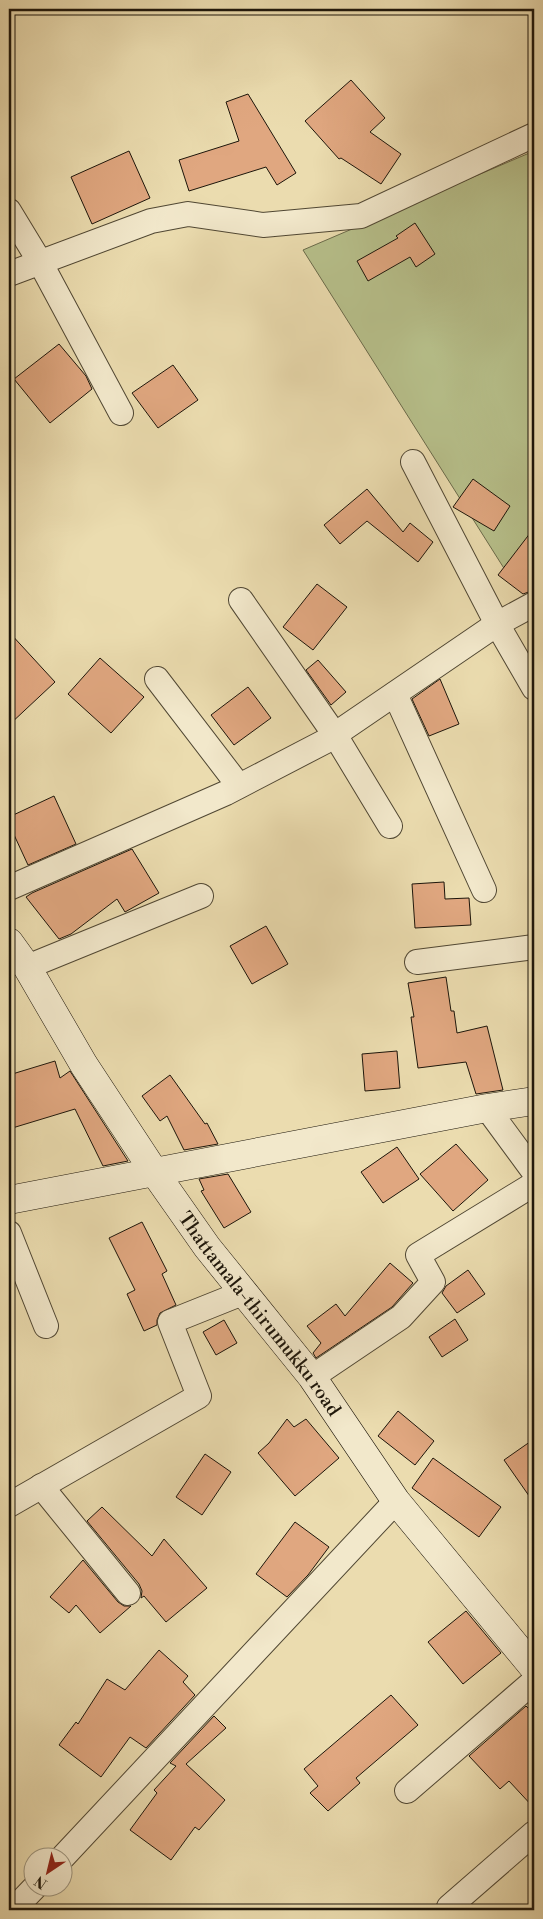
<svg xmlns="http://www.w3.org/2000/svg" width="543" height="1919" font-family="'Libre Bodoni',serif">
<rect width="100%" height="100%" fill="#ebdcaf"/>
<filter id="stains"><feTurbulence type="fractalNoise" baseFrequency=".004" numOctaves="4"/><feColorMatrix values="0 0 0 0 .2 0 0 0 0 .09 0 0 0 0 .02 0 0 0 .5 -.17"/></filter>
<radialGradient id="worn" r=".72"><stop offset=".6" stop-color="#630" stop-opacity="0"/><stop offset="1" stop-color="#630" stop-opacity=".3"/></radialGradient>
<polygon fill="#b7c08b" stroke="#6a6a4a" points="534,151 534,569 512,581 303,250"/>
<g fill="#e0a780" stroke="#1c150a">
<polygon points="351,80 385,118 370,132 401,154 381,184 341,158 339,159 305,121"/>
<polygon points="248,94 296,173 277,185 266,167 189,191 179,160 239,141 226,102"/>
<polygon points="129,151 150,198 92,224 71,177"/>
<polygon points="415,223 435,254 416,267 410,257 368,281 357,261 398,238 396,236"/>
<polygon points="59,344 86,376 92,389 50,423 14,379"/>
<polygon points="173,365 198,400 158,428 132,393"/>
<polygon points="473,479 510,506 494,531 453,507"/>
<polygon points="367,489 403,532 410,523 433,542 418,562 367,521 340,544 324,525"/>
<polygon points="534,528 534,590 523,594 498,575"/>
<polygon points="317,584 347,607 313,650 283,627"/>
<polygon points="9,632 55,682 9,725"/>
<polygon points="100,658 144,697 111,733 68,694"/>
<polygon points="318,660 346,692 331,705 306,670"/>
<polygon points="440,679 459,724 429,736 412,699"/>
<polygon points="248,687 271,718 234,745 211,715"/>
<polygon points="54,796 76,844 28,865 9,824 9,817"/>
<polygon points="132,849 159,893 125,912 117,899 71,934 59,939 26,897 32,893"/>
<polygon points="444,882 445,899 469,898 471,925 415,928 412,884"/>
<polygon points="266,926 288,964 252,984 230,946"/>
<polygon points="446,977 451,1011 454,1011 457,1033 487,1026 503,1090 476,1094 466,1062 418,1068 411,1017 414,1017 408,983"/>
<polygon points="397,1051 400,1088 365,1091 362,1054"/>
<polygon points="55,1061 60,1078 70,1071 128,1161 103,1166 75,1109 9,1129 9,1075"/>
<polygon points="170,1075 205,1124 207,1123 218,1144 184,1150 167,1116 160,1121 142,1096"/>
<polygon points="456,1144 488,1180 453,1211 420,1174"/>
<polygon points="397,1147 419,1179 383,1203 361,1172"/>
<polygon points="228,1174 251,1212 224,1228 201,1191 204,1190 199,1179"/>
<polygon points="142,1222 167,1271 162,1274 176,1305 160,1313 157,1320 157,1325 144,1331 127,1294 135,1290 109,1238"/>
<polygon points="390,1263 413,1283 392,1307 316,1358 313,1353 321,1343 307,1326 336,1304 345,1316"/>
<polygon points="468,1270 485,1294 457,1313 442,1293 446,1286"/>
<polygon points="455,1319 468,1340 442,1357 429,1337"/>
<polygon points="224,1320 237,1343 216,1355 203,1332"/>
<polygon points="398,1411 434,1441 415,1465 378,1436"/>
<polygon points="287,1419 294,1427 306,1419 339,1458 295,1496 258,1453 269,1443"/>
<polygon points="534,1439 534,1503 504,1460"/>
<polygon points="205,1454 231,1472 202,1515 176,1497"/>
<polygon points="433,1458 501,1507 479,1537 412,1488"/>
<polygon points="102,1507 152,1556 164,1539 207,1588 166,1622 144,1596 141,1598 142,1591 139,1584 87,1521"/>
<polygon points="295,1522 329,1547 308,1575 287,1597 256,1574"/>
<polygon points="83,1560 118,1602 124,1606 131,1606 100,1633 76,1605 69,1613 50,1597"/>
<polygon points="466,1611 501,1653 463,1684 428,1642"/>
<polygon points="159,1650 188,1676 183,1682 195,1695 146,1748 130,1737 101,1777 59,1745 76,1722 78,1724 107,1679 125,1690"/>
<polygon points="391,1695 418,1725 356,1778 360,1783 328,1811 310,1793 318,1786 304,1769"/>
<polygon points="526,1706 534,1714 534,1808 509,1781 500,1789 469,1756"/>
<polygon points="214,1716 226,1728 186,1764 225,1800 199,1830 195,1827 171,1860 130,1830 157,1793 154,1790 176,1766 170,1763"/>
</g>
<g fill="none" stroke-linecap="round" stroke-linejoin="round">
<defs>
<g id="street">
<polyline points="9,211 40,262 121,413"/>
<polyline points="9,274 151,221 188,214 263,225 361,216 534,135"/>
<polyline points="413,462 497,624 534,688"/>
<polyline points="241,600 335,735 390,826"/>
<polyline points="157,679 239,786"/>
<polyline points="395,694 484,890"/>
<polyline points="9,888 226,793 324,742 497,624 534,604"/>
<polyline points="417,962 534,947"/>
<polyline points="27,967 201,896"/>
<polyline points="487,1108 534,1172"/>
<polyline points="9,1233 46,1326"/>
<polyline points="312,1377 401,1317 433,1282 418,1255 534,1184"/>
<polyline points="41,1486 128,1593"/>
<polyline points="9,1505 199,1396 170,1322 245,1292"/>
<polyline points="407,1791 534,1681"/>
<polyline points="62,1858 396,1501"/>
<polyline points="449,1907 534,1833"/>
<polyline points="13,1910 36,1886"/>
</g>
<g id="secondary">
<path id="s1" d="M9,942L27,967L84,1065L155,1173L207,1247L312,1377L396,1501L534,1668"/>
<polyline points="9,1200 487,1108 534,1101"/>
</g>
</defs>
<use href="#street" stroke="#504733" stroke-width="26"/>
<use href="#secondary" stroke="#1c150a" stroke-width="29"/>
<use href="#street" stroke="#f2e8cb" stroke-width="24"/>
<use href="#secondary" stroke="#f2e8cb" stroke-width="28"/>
</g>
<g text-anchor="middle" stroke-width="4" stroke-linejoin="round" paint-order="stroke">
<g font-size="19" fill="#1c150a" stroke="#f2e8cb">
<text dy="7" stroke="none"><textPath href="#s1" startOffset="449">Thattamala-thirumukku road</textPath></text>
</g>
</g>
<rect width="543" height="1919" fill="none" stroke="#ebdcaf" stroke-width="30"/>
<rect x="10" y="10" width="523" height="1899" fill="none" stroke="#1c150a" stroke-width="2.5"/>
<rect x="15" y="15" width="513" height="1889" fill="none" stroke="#1c150a"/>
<g transform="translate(48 1872) rotate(215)"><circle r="24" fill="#f2e8cb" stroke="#9c947e"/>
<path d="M0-4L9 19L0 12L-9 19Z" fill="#8f2418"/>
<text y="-8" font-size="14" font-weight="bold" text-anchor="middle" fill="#1c150a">N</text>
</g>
<rect width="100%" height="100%" filter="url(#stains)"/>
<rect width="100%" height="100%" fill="url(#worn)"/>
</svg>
